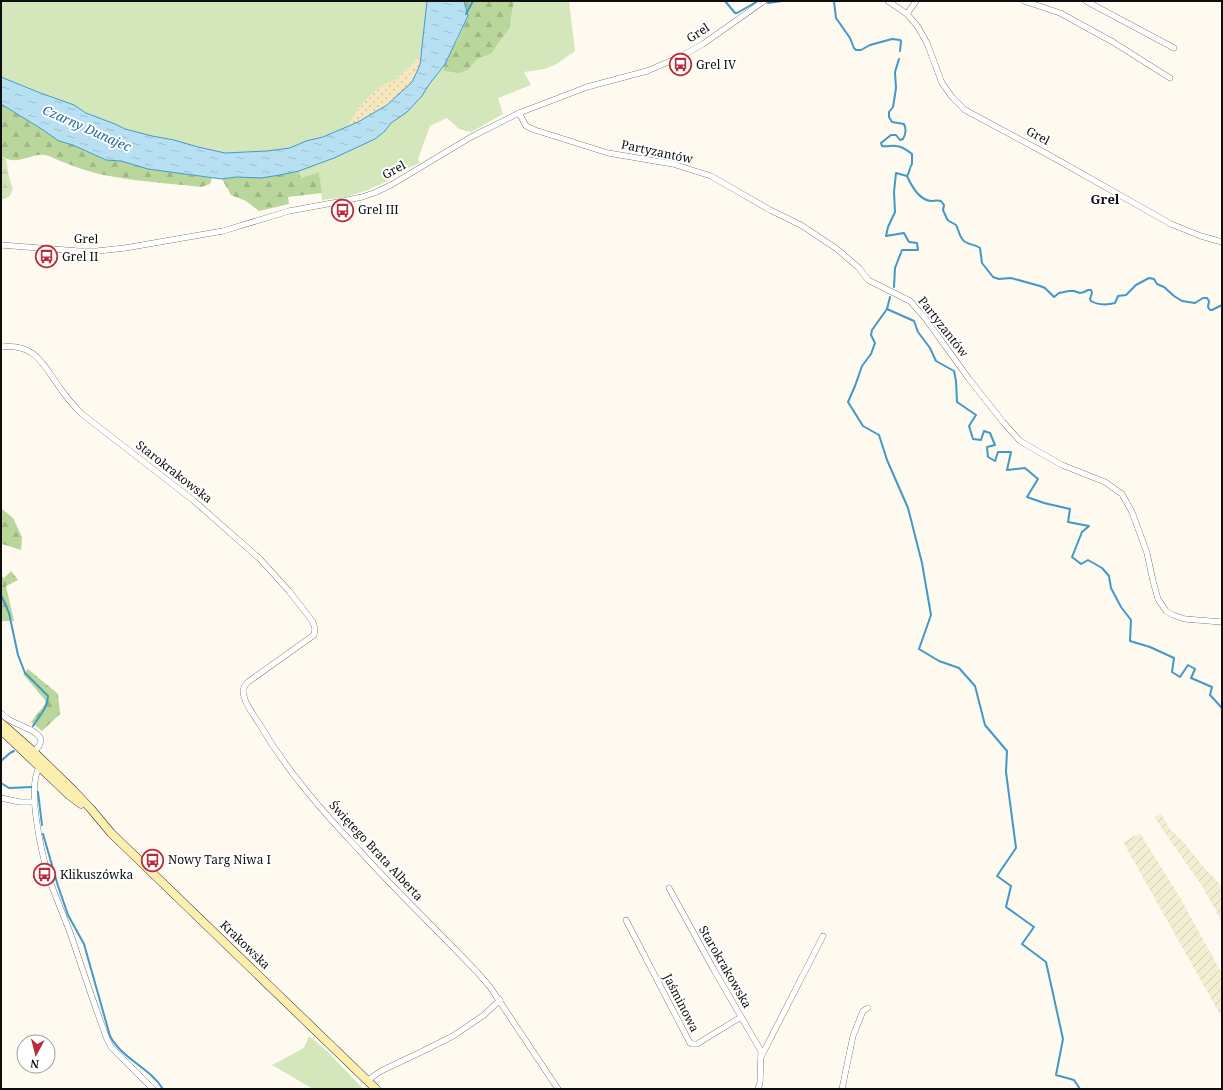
<svg xmlns="http://www.w3.org/2000/svg" width="1223" height="1090" font-family="'Noto Serif',serif">
<defs>
<pattern id="farmland-furrows" width="10" height="10" patternUnits="userSpaceOnUse"><rect width="10" height="10" fill="#f3eed1"/><path d="M-1 1l2-2M0 10L10 0M9 11l2-2" fill="none" stroke="#cfcbb2"/></pattern>
<pattern id="forest-firs" width="22" height="20" patternUnits="userSpaceOnUse"><rect width="22" height="20" fill="#b9d79b"/><path d="M5 1l3.5 6h-7zM16 11l3.5 6h-7z" fill="#9eb784"/></pattern>
<pattern id="wetland-marsh" width="20" height="14" patternUnits="userSpaceOnUse"><rect width="20" height="14" fill="#d4e7bb"/><path d="M1 5h8M5 5V1M11 12h8M15 12V8" fill="none" stroke="#b5c5a0"/></pattern>
<pattern id="sand-dots" width="8" height="8" patternUnits="userSpaceOnUse"><rect width="8" height="8" fill="#f7e7be"/><path d="M2 2h.1M6 6h.1" fill="none" stroke="#d3c5a2" stroke-width="1.8" stroke-linecap="round"/></pattern>
<pattern id="water-ripples" width="26" height="14" patternUnits="userSpaceOnUse"><rect width="26" height="14" fill="#b7e0f3"/><path d="M2 4q2-2 4 0t4 0M15 11q2-2 4 0t4 0" fill="none" stroke="#9cbfcf"/></pattern>
</defs>
<rect width="100%" height="100%" fill="#fefaf0"/>
<g fill="url(#farmland-furrows)">
<polygon points="1161,814 1170,829 1187,846 1202,865 1222,887 1222,922 1202,886 1154,817"/>
<polygon points="1140,833 1182,901 1222,974 1222,1018 1123,842"/>
</g>
<g fill="#d4e7bb">
<polygon points="1,1 427,1 421,53 409,68 395,80 383,85 370,95 359,108 346,128 323,137 306,141 290,148 267,151 225,153 198,147 174,140 152,136 125,129 87,113 74,105 1,77"/>
<polygon points="514,1 569,1 575,51 555,65 544,69 524,72 531,85 498,98 503,114 471,132 459,129 447,118 430,126 418,159 420,163 394,174 387,181 368,190 345,197 322,200 319,172 301,178 299,171 334,158 375,139 385,131 391,123 407,112 422,96 428,86 444,66 444,71 469,69 476,60 492,53 497,45 509,29"/>
<polygon points="309,1036 328,1052 363,1089 313,1089 272,1065 304,1048"/>
</g>
<g fill="url(#forest-firs)">
<polygon points="464,1 514,1 509,29 497,45 492,53 476,60 469,69 460,73 444,71 444,66 451,49 457,41 468,17"/>
<path d="M1,104L40,128L59,141L73,145L105,160L121,161L148,169L212,178L210,184L201,187C166,183 129,181 95,173C84,170 73,166 63,162C57,160 51,156 45,155C30,153 18,167 1,156Z"/>
<polygon points="299,171 301,178 319,172 322,193 288,197 289,204 259,211 246,201 231,195 222,179 236,177 261,178"/>
<polygon points="1,508 13,518 22,537 21,550 2,544 1,546"/>
<polygon points="11,571 18,580 6,586 14,621 1,621 1,575 4,578"/>
<polygon points="28,669 58,694 60,714 42,731 31,722 45,704 45,700 23,674"/>
</g>
<polygon fill="url(#wetland-marsh)" points="1,156 6,160 9,177 13,189 10,196 1,200"/>
<path fill="url(#sand-dots)" d="M421,53C421,57 421,62 420,66C413,91 369,118 346,128L359,108L370,95L383,85L395,80L409,68Z"/>
<polygon fill="url(#water-ripples)" stroke="#4199c6" points="427,1 464,1 468,16 445,64 428,86 422,96 407,112 391,123 385,131 375,139 334,158 299,171 280,175 261,178 236,177 222,179 148,169 121,161 106,160 73,145 59,141 40,128 1,104 1,77 38,92 74,105 86,113 115,124 125,129 152,136 174,140 198,147 225,153 267,151 290,148 306,141 323,137 358,122 387,105 412,82 420,65"/>
<g fill="none" stroke-linecap="round" stroke-linejoin="round">
<g stroke="#4199c6" stroke-width="2">
<polyline points="725,1 735,13 737,13 758,1"/>
<polyline points="834,1 836,18 850,38 854,48 856,50 861,50 870,45 892,39 900,40 901,41 900,51"/>
<polyline points="768,3 782,1"/>
<polyline points="466,14 473,1"/>
<path d="M899,59L895,72L896,88L894,101L893,107L889,112V117L892,122L904,124C907,130 906,134 903,139L900,140L896,135H891L881,143L882,146C888,147 891,145 896,146C902,146 907,150 912,154V164C909,168 910,172 907,176"/>
<path d="M907,176C911,185 919,200 931,201C934,201 937,200 941,201L944,205L943,210L947,219L949,221L956,225C959,230 959,236 963,240C967,245 975,244 980,248L982,263L993,277L999,279L1011,278L1040,286L1045,288L1054,297L1059,293L1069,291H1074L1080,293L1084,292L1088,290H1091L1092,293L1090,299L1091,301C1098,305 1107,305 1115,303L1118,296L1126,295L1136,285L1149,278L1154,279L1157,284L1164,287L1174,296L1182,301L1195,303L1203,298H1207L1209,301L1208,307L1210,310H1212L1222,305"/>
<polyline points="894,287 895,268 902,250 918,250 917,243 909,242 904,233 886,236 888,227 895,212 894,192 896,173 907,176"/>
<polyline points="890,297 887,309 872,330 871,335 875,343 871,354 862,366 855,386 848,402 863,426 879,435 887,460 908,508 922,563 931,615 919,649 939,661 959,668 975,686 985,725 1007,751 1006,772 1016,848 997,876 1011,886 1006,907 1034,927 1022,944 1046,962 1063,1039 1056,1075 1074,1080 1080,1089"/>
<polyline points="887,309 914,321 918,332 930,348 936,361 954,371 956,381 957,402 976,415 969,426 973,439 981,440 984,431 990,433 995,445 987,447 988,457 995,461 998,452 1011,452 1007,470 1025,468 1038,479 1027,497 1044,503 1070,509 1068,522 1089,526 1082,532 1072,557 1081,564 1088,560 1102,568 1109,576 1111,588 1121,607 1131,620 1130,641 1150,647 1174,658 1172,672 1180,677 1188,665 1195,669 1191,678 1212,687 1210,695 1222,708"/>
<path d="M1,595L9,613L18,655L25,673L48,696C48,708 39,716 33,726"/>
<polyline points="1,761 10,753 14,751"/>
<polyline points="1,783 9,788 32,787"/>
<polyline points="38,792 42,825"/>
<path d="M43,834L58,886L68,915L84,944L110,1036C122,1059 149,1067 163,1089"/>
</g>
<defs>
<g id="minor">
<polyline points="888,1 907,14 918,27 927,43 942,83 952,97 965,110 1047,154 1171,224 1201,236 1222,242"/>
<polyline points="1024,1 1060,13 1113,42 1170,78"/>
<polyline points="1086,1 1174,48"/>
<polyline points="907,14 916,1"/>
<polyline points="519,113 526,126 535,130 608,153 673,164 711,176 770,210 801,225 837,249 859,268 868,280 910,301 925,318 969,379 1003,422 1020,441 1062,465 1105,482 1122,494 1132,512 1147,553 1153,581 1158,599 1166,611 1173,615 1185,619 1222,622"/>
<polyline points="1,245 78,251 97,251 125,248 223,231 289,211 338,202 362,197 374,193 391,185 471,137 519,113 587,87 647,71 680,57 703,44 764,1"/>
<path d="M1,347C35,343 43,364 60,388C66,397 74,406 82,414L193,500L260,559L289,591L313,622L315,629L314,635L248,682C246,684 244,686 243,690C243,702 254,715 260,725C287,771 322,811 359,850C397,892 438,931 477,972L490,987L558,1089"/>
<path d="M1,713C3,715 6,718 8,719C16,725 39,730 41,740C41,745 36,750 33,753"/>
<path d="M41,765C25,783 42,855 49,878C56,899 66,920 73,941C84,974 95,1007 107,1039L111,1047L153,1089"/>
<polyline points="1,798 20,802 35,802"/>
<polyline points="669,888 714,970 761,1051 760,1083 758,1089"/>
<polyline points="626,920 690,1043 692,1044 697,1044 741,1017"/>
<polyline points="762,1055 823,936"/>
<polyline points="368,1080 381,1071 419,1053 453,1036 484,1015 500,1000"/>
<polyline points="842,1089 853,1036 863,1011 868,1008"/>
</g>
<g id="secondary">
<polyline points="1,723 34,752 73,790 91,809 111,833 376,1089"/>
<polyline points="1,730 69,795 81,804"/>
</g>
</defs>
<use href="#minor" stroke="#414141" stroke-width="6"/>
<use href="#secondary" stroke="#303030" stroke-width="9"/>
<use href="#minor" stroke="#fff" stroke-width="5.5"/>
<use href="#secondary" stroke="#fbeeae" stroke-width="8"/>
</g>
<defs>
<symbol id="bus-ring" viewBox="-11 -11 22 22"><circle r="9.5" fill="#fff" stroke="#b72d3b" stroke-width="1.5"/><path d="M-5-6H5V4H4V6H2V4H-2V6H-4V4H-5ZM-3.5-4V0h7V-4ZM-3.5 1.2v1.5H-2V1.2ZM2 1.2v1.5H3.5V1.2Z" fill="#b72d3b"/></symbol>
</defs>
<g fill-rule="evenodd">
<use href="#bus-ring" x="668" y="52" width="25" height="25"/>
<use href="#bus-ring" x="330" y="198" width="25" height="25"/>
<use href="#bus-ring" x="34" y="244" width="25" height="25"/>
<use href="#bus-ring" x="140" y="848" width="25" height="25"/>
<use href="#bus-ring" x="32" y="862" width="25" height="25"/>
</g>
<g text-anchor="middle" stroke-width="4" stroke-linejoin="round" paint-order="stroke">
<g font-size="12" fill="#0e0e0e" stroke="#fff">
<text transform="translate(698 33) rotate(-33)" y="4">Grel</text>
<text transform="translate(1038 136) rotate(28)" y="4">Grel</text>
<text transform="translate(657 152) rotate(12)" y="4">Partyzantów</text>
<text transform="translate(394 170) rotate(-29)" y="4">Grel</text>
<text transform="translate(86 239) rotate(1)" y="4">Grel</text>
<text transform="translate(943 327) rotate(52)" y="4">Partyzantów</text>
<text transform="translate(174 472) rotate(38)" y="4">Starokrakowska</text>
<text transform="translate(376 851) rotate(47)" y="4">Świętego Brata Alberta</text>
<text transform="translate(245 945) rotate(44)" y="4">Krakowska</text>
<text transform="translate(725 967) rotate(60)" y="4">Starokrakowska</text>
<text transform="translate(681 1003) rotate(63)" y="4">Jaśminowa</text>
</g>
<g font-size="12" fill="#0e0e0e" stroke="#fff" text-anchor="start">
<text x="696" y="69">Grel IV</text>
<text x="358" y="214">Grel III</text>
<text x="62" y="261">Grel II</text>
<text x="168" y="864">Nowy Targ Niwa I</text>
<text x="60" y="879">Klikuszówka</text>
</g>
<g font-size="13" font-style="italic" fill="#1d6b9a" stroke="#fff">
<text transform="translate(87 128) rotate(24)" y="5">Czarny Dunajec</text>
</g>
<g font-size="13" font-weight="bold" fill="#0e0e0e" stroke="#fff">
<text x="1105" y="204">Grel</text>
</g>
</g>
<rect width="1223" height="1090" fill="none" stroke="#0e0e0e" stroke-width="4"/>
<g transform="translate(36 1054) rotate(187)"><circle r="19" fill="#ffffff" stroke="#9f9f9f"/>
<path d="M0-3L7 15L0 10L-7 15Z" fill="#b72d3b"/>
<text y="-6" font-size="11" font-weight="bold" text-anchor="middle" fill="#0e0e0e">N</text>
</g>
</svg>
